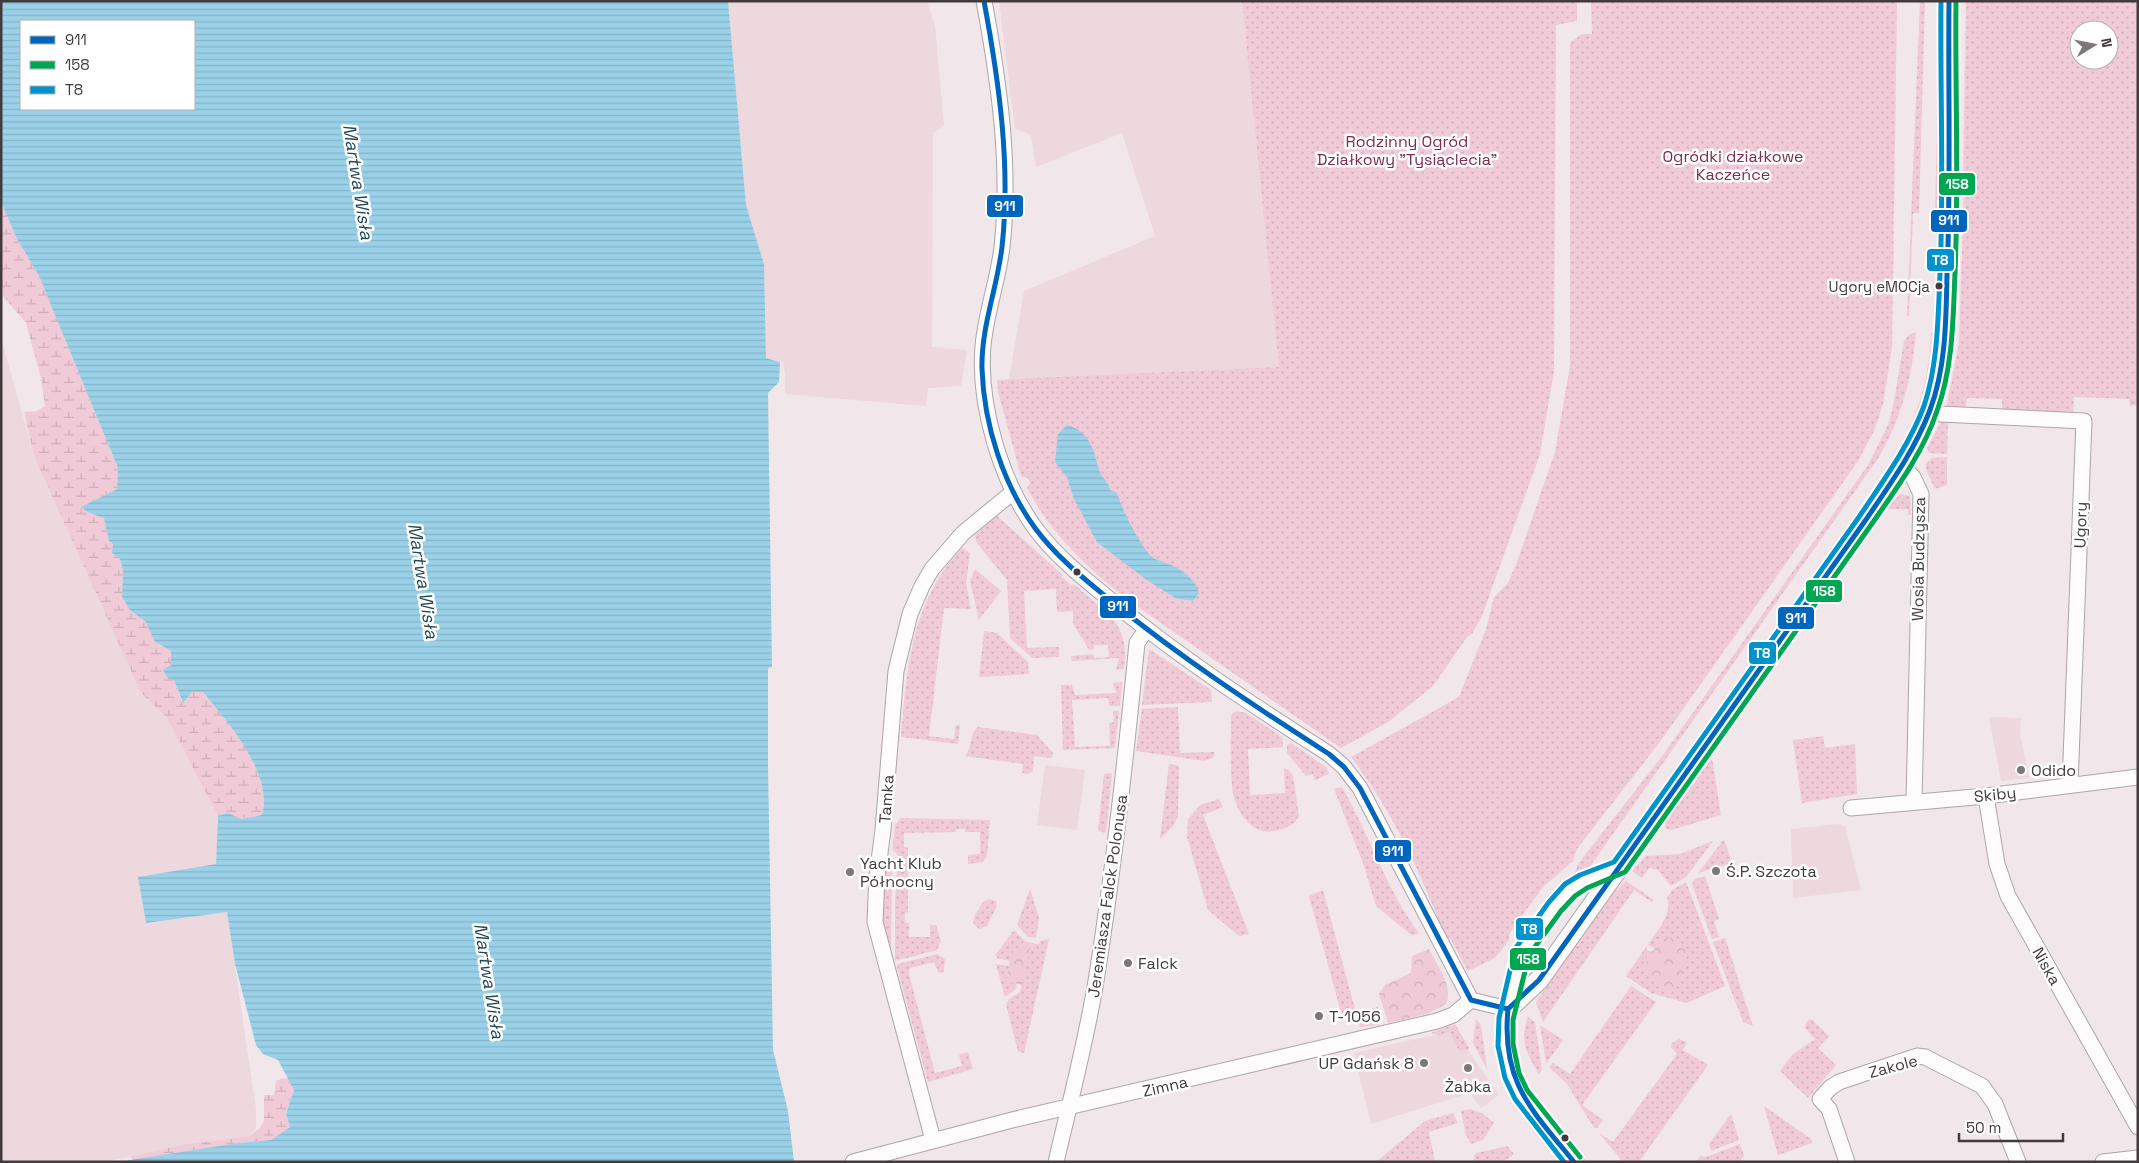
<svg xmlns="http://www.w3.org/2000/svg" width="2139" height="1163" font-family="'Space Grotesk',sans-serif">
<defs>
<pattern id="grass-dots" width="8" height="8" patternUnits="userSpaceOnUse" patternTransform="scale(1.25)"><rect width="8" height="8" fill="#f0cad7"/><path d="M2 2h.1M6 6h.1" fill="none" stroke="#cfaeb9" stroke-width="1.8" stroke-linecap="round"/></pattern>
<pattern id="forest-crowns" width="20" height="18" patternUnits="userSpaceOnUse" patternTransform="scale(1.25)"><rect width="20" height="18" fill="#f0cad7"/><path d="M2 6a3 3 0 1 1 6 0M12 15a3 3 0 1 1 6 0" fill="none" stroke="#cfaeb9"/></pattern>
<pattern id="wetland-marsh" width="20" height="14" patternUnits="userSpaceOnUse" patternTransform="scale(1.25)"><rect width="20" height="14" fill="#f0cad7"/><path d="M1 5h8M5 5V1M11 12h8M15 12V8" fill="none" stroke="#cfaeb9"/></pattern>
<pattern id="water-rules" width="6" height="5" patternUnits="userSpaceOnUse" patternTransform="scale(1.25)"><rect width="6" height="5" fill="#9ad1e8"/><path d="M0 2.5h6" fill="none" stroke="#86b4c8"/></pattern>
</defs>
<rect width="100%" height="100%" fill="#f1e6e9"/>
<g fill="#edd8de">
<polygon points="728,1 927,1 935,26 944,126 933,133 932,347 967,350 961,386 928,388 926,406 785,394 785,373 783,362 766,358 764,264 746,205"/>
<polygon points="999,1 1242,1 1279,367 1009,380 1024,291 1155,236 1122,133 1036,167 1031,135 1015,129"/>
<polygon points="1,338 34,456 141,693 167,718 218,816 216,864 138,878 146,923 227,912 256,1109 256,1128 249,1136 181,1145 160,1152 101,1162 1,1162"/>
<polygon points="1989,717 2021,718 2020,734 2029,778 2001,781"/>
<polygon points="1045,765 1085,770 1077,830 1037,825"/>
<polygon points="1837,824 1845,826 1861,890 1793,898 1791,829"/>
<polygon points="1449,1032 1459,1051 1468,1050 1499,1095 1481,1108 1470,1093 1371,1124 1354,1053 1434,1035 1440,1036"/>
</g>
<g fill="url(#grass-dots)" fill-rule="evenodd">
<path d="M1242,1H1577V21L1556,25L1554,371L1540,454L1482,616L1472,634L1467,637L1433,686L1388,722L1341,748L1135,605C1091,572 1053,537 1027,488L1030,483L1028,478L1021,476L998,392L997,380L1279,367Z"/>
<path d="M1591,1H1897L1892,347L1883,404L1874,431L1858,461L1662,739L1577,849L1573,861L1543,887L1509,934V940L1495,958L1468,971L1450,938L1446,939C1422,875 1393,812 1351,757L1459,697L1486,629L1494,597L1508,583L1517,562L1555,452L1570,366V43L1582,34H1592Z"/>
<polygon points="1920,1 1925,1 1919,213 1913,213 1909,316 1907,316"/>
<polygon points="1940,1 1942,214 1935,213"/>
<path d="M1966,1H2138V405L2130,406L2129,399L2074,397L2073,416L2002,413V399L1967,398L1965,412L1946,410L1959,343L1964,192L1973,191L1972,188H1963ZM2079,30H2109V60H2079Z"/>
<path d="M1916,332C1912,377 1902,417 1879,457L1584,875L1567,886L1574,876L1578,864L1663,755L1868,465L1888,425L1893,407L1904,341L1909,335Z"/>
<path d="M1931,333H1938L1930,384L1903,452L1618,856L1611,861L1893,464C1915,422 1930,381 1931,333Z"/>
<polygon points="1942,420 1948,420 1947,454 1929,453 1927,448"/>
<polygon points="1947,457 1947,485 1935,489 1926,469 1926,463 1932,458"/>
<polygon points="1900,494 1910,496 1911,515 1908,515 1908,509 1887,509"/>
<path d="M996,515L1063,575L1062,577L1072,586L1074,584C1106,614 1130,621 1124,669L1116,670L1119,658L1072,661L1071,656L1093,654L1094,658L1109,657L1108,645H1094V649L1089,650L1073,623V611L1057,612L1056,589L1024,591L1027,648L1059,647V657L1032,658L1010,638L1007,580L976,542L975,535Z"/>
<path d="M962,548L970,553L966,583L971,609L944,608L929,736L954,739L956,725H960L958,744L901,737C907,667 911,602 962,548Z"/>
<polygon points="975,569 1001,591 979,620 970,581"/>
<polygon points="984,631 997,633 1028,662 1029,674 979,677"/>
<polygon points="1149,649 1211,690 1212,702 1142,705"/>
<polygon points="1122,682 1120,706 1109,706 1108,698 1072,700 1075,747 1110,746 1109,723 1114,722 1113,711 1119,711 1115,748 1063,750 1061,685 1072,685 1075,695 1116,693 1113,683"/>
<polygon points="1178,707 1180,753 1215,752 1213,758 1204,761 1136,751 1142,709"/>
<path d="M1236,711L1246,713L1282,737L1283,747L1248,749L1250,795L1285,793L1284,768L1289,770L1293,776L1299,816C1294,826 1284,829 1274,831C1255,835 1241,818 1235,801C1229,785 1231,734 1231,715Z"/>
<path d="M978,727L1037,735L1053,753L1052,758L1034,756L1033,771L1028,774L1022,773L1023,764L965,756C973,747 969,734 978,727Z"/>
<polygon points="1823,736 1825,748 1855,744 1857,794 1802,803 1793,740"/>
<polygon points="1291,743 1326,767 1329,774 1315,780 1313,774 1306,776 1287,753 1287,745"/>
<polygon points="1712,758 1721,815 1671,830 1666,829 1665,823"/>
<polygon points="1169,764 1177,765 1179,768 1178,816 1173,826 1160,839"/>
<polygon points="1110,773 1112,774 1106,833 1098,831 1104,774"/>
<path d="M1342,787C1369,834 1386,889 1419,933L1414,935L1410,934L1376,906L1363,863L1334,789Z"/>
<polygon points="1219,799 1223,807 1203,815 1249,934 1239,936 1208,910 1187,837 1188,819 1196,810 1200,805"/>
<polygon points="901,818 990,820 987,856 983,862 968,864 968,855 980,854 980,832 965,832 965,829 956,829 956,832 904,833 904,847 908,848 908,877 905,878 905,888 908,888 908,912 905,913 905,923 909,923 909,937 930,937 930,925 936,925 941,941 937,950 895,961 895,904 898,855 892,849 895,825"/>
<polygon points="1724,839 1732,863 1698,873"/>
<polygon points="1713,841 1686,877 1671,886 1658,870 1649,868 1642,878 1632,871 1646,856 1680,854"/>
<polygon points="887,853 892,857 891,955 882,923 881,904"/>
<polygon points="1705,876 1719,919 1714,921 1719,937 1712,939 1692,884 1695,879"/>
<polygon points="1626,881 1654,900 1652,902 1634,890 1543,1022 1536,1002 1615,891"/>
<path d="M1686,882L1725,986L1687,1003L1651,993L1626,976L1646,947L1648,951L1647,960L1678,939L1664,937L1655,949L1648,945C1656,932 1673,915 1667,898L1672,890Z"/>
<polygon points="1030,889 1039,917 1036,938 1028,937 1017,925"/>
<polygon points="1323,890 1356,1013 1378,1007 1379,1025 1360,1027 1356,1013 1344,1014 1341,1012 1309,896"/>
<polygon points="990,899 996,901 997,906 987,926 979,929 973,923 975,915 984,901"/>
<polygon points="1014,930 1025,941 1010,955 1010,961 997,958 996,954"/>
<polygon points="1725,938 1753,1026 1743,1022 1713,942"/>
<polygon points="1049,939 1024,1053 1018,1051 1006,1005 1009,999 1020,992 1031,943 1039,944 1040,941"/>
<polygon points="937,954 945,959 944,972 939,973 934,962 910,968 909,974 935,1073 962,1066 959,1055 968,1052 973,1069 928,1082 897,967 898,964"/>
<polygon points="996,964 1009,966 1007,981 1017,984 1016,989 1005,997"/>
<polygon points="1631,986 1656,1002 1582,1105 1603,1120 1597,1128 1594,1128 1567,1084 1549,1067 1553,1063 1570,1074"/>
<path d="M1528,1017L1535,1022L1542,1070L1539,1074C1527,1055 1519,1040 1528,1017Z"/>
<polygon points="1476,1019 1481,1025 1487,1069 1473,1043"/>
<polygon points="1811,1019 1829,1036 1818,1048 1836,1065 1808,1098 1780,1071 1792,1055 1815,1039 1805,1028 1807,1021"/>
<polygon points="1455,1024 1469,1048 1468,1050 1459,1051 1449,1032 1440,1036 1431,1033"/>
<polygon points="1540,1025 1563,1040 1546,1064"/>
<polygon points="1679,1039 1687,1042 1683,1050 1708,1065 1639,1162 1623,1162 1599,1133 1613,1142 1677,1054 1671,1047 1672,1043"/>
<polygon points="1764,1106 1811,1139 1812,1143 1778,1155"/>
<polygon points="1470,1109 1482,1113 1494,1123 1483,1140 1471,1144 1466,1135 1461,1111"/>
<polygon points="1453,1113 1458,1123 1429,1132 1435,1162 1376,1162 1425,1121"/>
<polygon points="1731,1114 1739,1140 1711,1151 1709,1144"/>
<polygon points="1740,1144 1744,1156 1738,1162 1696,1162 1700,1156 1706,1157"/>
<polygon points="1507,1146 1514,1154 1503,1162 1474,1162 1474,1155 1477,1153"/>
</g>
<g fill="url(#forest-crowns)">
<polygon points="1664,937 1678,939 1689,952 1675,991 1663,989 1646,972 1648,951 1653,951"/>
<polygon points="1025,941 1031,943 1022,985 1007,981 1010,955"/>
<path d="M1429,949C1437,966 1454,986 1446,1004L1427,1014L1388,1023L1379,994L1385,985L1411,973L1412,956Z"/>
</g>
<g fill="url(#wetland-marsh)">
<path d="M1,202L17,239L39,276L118,468L117,489L82,507L89,513L104,518L109,541L113,544L120,559L123,571L122,597L130,610L146,621L155,642L171,651L174,679L182,703L192,692H203C229,724 272,771 262,815L241,819L228,814L218,816L167,718L141,693L34,456L24,412L37,411L45,406L41,378L26,323L1,294Z"/>
<polygon points="283,1078 290,1079 294,1090 286,1114 290,1127 271,1140 238,1143 134,1161 131,1157 181,1145 249,1136 260,1128 264,1121 264,1095 274,1095 276,1081"/>
</g>
<g fill="url(#water-rules)" fill-rule="evenodd">
<path d="M1,1H728L746,205L764,264L766,358L780,362L779,382L768,393L772,667L768,668V765L773,1050L788,1111L794,1162H118L238,1143L271,1140L290,1127L286,1114L294,1090L278,1060L263,1054L256,1045L235,964L227,912L146,923L138,877L216,864L218,816L228,813L241,819L262,815C273,772 228,723 203,692H192L183,703L174,680L168,678L163,670L171,665V651L155,642L146,622L130,610L122,597L123,571L120,559L112,553L113,544L109,541L104,518L89,513L81,507L117,489L118,468L39,276L17,239L1,202ZM21,21H194V109H21Z"/>
<path d="M1067,425C1090,431 1094,451 1099,470C1102,478 1109,482 1110,490L1117,493C1121,508 1141,547 1152,557C1155,560 1159,560 1163,562C1178,567 1195,577 1199,593L1193,601L1175,598L1144,578L1097,542L1074,499L1067,477L1055,462L1058,434Z"/>
</g>
<g fill="none" stroke-linecap="round" stroke-linejoin="round">
<defs>
<g id="minor">
<path d="M984,1C999,82 1011,165 1002,247C998,281 986,312 983,346C978,405 1001,481 1035,528C1055,555 1082,577 1108,598C1176,655 1254,706 1329,754L1344,767L1360,788L1471,1000L1508,1009"/>
<polyline points="1930,410 1941,414 2084,421 2070,785"/>
<polyline points="1902,466 1913,477 1921,494 1914,802"/>
<polyline points="1986,796 1997,864 2008,896 2138,1127"/>
<polyline points="1851,808 1986,796 2138,777"/>
<polyline points="933,1140 875,922 877,876 883,830 896,671 910,614 922,586 932,569 963,533 1013,492"/>
<polyline points="853,1162 1012,1120 1437,1021 1453,1015 1471,1000"/>
<path d="M1056,1162C1070,1102 1086,1042 1096,981C1114,869 1126,756 1137,643L1146,630"/>
<polyline points="1847,1162 1829,1109 1820,1099 1830,1088 1839,1082 1917,1056 1925,1057 1982,1086 1995,1104 2018,1162"/>
<polyline points="2103,1162 2138,1158"/>
</g>
<g id="tertiary">
<path d="M1508,1009L1539,980L1865,521C1889,485 1915,450 1930,410C1945,370 1945,328 1947,286C1952,191 1947,96 1949,1"/>
<polyline points="1574,1162 1521,1094 1512,1075 1505,1045 1506,1019 1522,952 1555,906 1570,890 1584,881 1619,868"/>
</g>
</defs>
<use href="#minor" stroke="#ada5a7" stroke-width="17"/>
<use href="#tertiary" stroke="#ada5a7" stroke-width="21"/>
<use href="#minor" stroke="#fdfbfc" stroke-width="15"/>
<use href="#tertiary" stroke="#fdfbfc" stroke-width="19"/>
<defs>
<g id="bus-1">
<path d="M984,1C999,82 1011,165 1002,247C997,289 981,327 982,369C984,425 1003,484 1035,528C1057,558 1087,581 1115,604C1183,659 1256,707 1329,754L1344,767L1360,788L1471,1000L1508,1009"/>
<path d="M1574,1162C1531,1109 1501,1082 1508,1009L1539,980L1865,521C1889,486 1915,450 1930,410C1946,367 1946,320 1947,275C1951,184 1948,92 1949,1"/>
</g>
<path id="bus-2" d="M1580,1157L1527,1090L1519,1073L1513,1044V1020L1529,955L1561,911L1575,896L1587,888L1625,872L1871,525C1896,489 1923,453 1937,411C1953,367 1953,320 1955,273C1959,183 1955,92 1956,1"/>
<path id="bus-3" d="M1564,1162L1515,1099L1505,1078L1498,1046L1499,1018L1515,949L1549,902L1565,884L1580,875L1614,862L1859,517C1883,481 1909,446 1924,406C1938,364 1938,318 1940,274C1944,183 1940,92 1941,1"/>
</defs>
<use href="#bus-1" stroke="#fff" stroke-width="9"/>
<use href="#bus-2" stroke="#fff" stroke-width="9"/>
<use href="#bus-3" stroke="#fff" stroke-width="9"/>
<use href="#bus-1" stroke="#0065bd" stroke-width="5"/>
<use href="#bus-2" stroke="#00a651" stroke-width="5"/>
<use href="#bus-3" stroke="#0093cb" stroke-width="5"/>
</g>
<g fill="#423a3c" stroke="#fff" stroke-width="2">
<circle cx="1939" cy="286" r="4.5"/>
<circle cx="1077" cy="572" r="4.5"/>
<circle cx="1565" cy="1138" r="4.5"/>
</g>
<g fill="#7f7679" stroke="#fff" stroke-width="2">
<circle cx="2021" cy="770" r="5"/>
<circle cx="1716" cy="871" r="5"/>
<circle cx="850" cy="872" r="5"/>
<circle cx="1128" cy="963" r="5"/>
<circle cx="1319" cy="1016" r="5"/>
<circle cx="1424" cy="1063" r="5"/>
<circle cx="1468" cy="1068" r="5"/>
</g>
<g text-anchor="middle" stroke-width="5" stroke-linejoin="round" paint-order="stroke">
<g font-size="15" fill="#423a3c" stroke="#fff" text-anchor="end">
<text x="1930" y="292">Ugory eMOCja</text>
</g>
<g font-size="16" fill="#7f2a4f" stroke="#fff">
<text x="1407" y="147">Rodzinny Ogród<tspan x="1407" dy="18">Działkowy "Tysiąclecia"</tspan></text>
<text x="1733" y="162">Ogródki działkowe<tspan x="1733" dy="18">Kaczeńce</tspan></text>
</g>
<g font-size="16" fill="#423a3c" stroke="#fff">
<text transform="translate(2080 525) rotate(-88)" y="6">Ugory</text>
<text transform="translate(1918 559) rotate(-89)" y="6">Wosia Budzysza</text>
<text transform="translate(1995 794) rotate(-6)" y="6">Skiby</text>
<text transform="translate(886 799) rotate(-86)" y="6">Tamka</text>
<text transform="translate(1107 896) rotate(-82)" y="6">Jeremiasza Falck Polonusa</text>
<text transform="translate(2047 966) rotate(61)" y="6">Niska</text>
<text transform="translate(1893 1066) rotate(-15)" y="6">Zakole</text>
<text transform="translate(1165 1086) rotate(-13)" y="6">Zimna</text>
</g>
<g font-size="16" fill="#423a3c" stroke="#fff" text-anchor="start">
<text x="2031" y="776">Odido</text>
<text x="860" y="869">Yacht Klub<tspan x="860" dy="18">Północny</tspan></text>
<text x="1726" y="877">Ś.P. Szczota</text>
<text x="1138" y="969">Falck</text>
<text x="1329" y="1022">T-1056</text>
<text x="1414" y="1069" text-anchor="end">UP Gdańsk 8</text>
<text x="1468" y="1092" text-anchor="middle">Żabka</text>
</g>
<g font-size="18" font-style="italic" fill="#204754" stroke="#fff">
<text transform="translate(358 182) rotate(81)" y="6">Martwa Wisła</text>
<text transform="translate(423 581) rotate(81)" y="6">Martwa Wisła</text>
<text transform="translate(489 981) rotate(81)" y="6">Martwa Wisła</text>
</g>
</g>
<g stroke="#fff" stroke-width="2">
<rect x="1938" y="172" width="38" height="24" rx="5" fill="#00a651"/>
<rect x="986" y="194" width="38" height="24" rx="5" fill="#0065bd"/>
<rect x="1930" y="209" width="38" height="24" rx="5" fill="#0065bd"/>
<rect x="1926" y="248" width="29" height="24" rx="5" fill="#0093cb"/>
<rect x="1805" y="579" width="38" height="24" rx="5" fill="#00a651"/>
<rect x="1099" y="595" width="38" height="24" rx="5" fill="#0065bd"/>
<rect x="1777" y="606" width="38" height="24" rx="5" fill="#0065bd"/>
<rect x="1748" y="641" width="29" height="24" rx="5" fill="#0093cb"/>
<rect x="1374" y="839" width="38" height="24" rx="5" fill="#0065bd"/>
<rect x="1515" y="917" width="29" height="24" rx="5" fill="#0093cb"/>
<rect x="1509" y="947" width="38" height="24" rx="5" fill="#00a651"/>
</g>
<g font-size="14" text-anchor="middle" font-weight="bold" fill="#fff">
<text x="1957" y="189">158</text>
<text x="1005" y="211">911</text>
<text x="1949" y="225">911</text>
<text x="1940" y="265">T8</text>
<text x="1824" y="596">158</text>
<text x="1118" y="611">911</text>
<text x="1796" y="623">911</text>
<text x="1762" y="658">T8</text>
<text x="1393" y="856">911</text>
<text x="1529" y="934">T8</text>
<text x="1528" y="964">158</text>
</g>
<rect width="2139" height="1163" fill="none" stroke="#423a3c" stroke-width="5"/>
<rect x="20" y="20" width="175" height="90" fill="#ffffff" stroke="#b3b0b1"/>
<rect x="30" y="36" width="25" height="8" fill="#0065bd" stroke="#b3b0b1"/>
<text x="65" y="45" font-size="15" fill="#423a3c">911</text>
<rect x="30" y="61" width="25" height="8" fill="#00a651" stroke="#b3b0b1"/>
<text x="65" y="70" font-size="15" fill="#423a3c">158</text>
<rect x="30" y="86" width="25" height="8" fill="#0093cb" stroke="#b3b0b1"/>
<text x="65" y="95" font-size="15" fill="#423a3c">T8</text>
<g transform="translate(2094 45) rotate(80)"><circle r="24" fill="#ffffff" stroke="#b3b0b1"/>
<path d="M0-4L9 19L0 12L-9 19Z" fill="#7f7679"/>
<text y="-8" font-size="14" font-weight="bold" text-anchor="middle" fill="#423a3c">N</text>
</g>
<path d="M1959 1133v8h104v-8" fill="none" stroke="#423a3c" stroke-width="2.5"/>
<text x="1966" y="1133" font-size="15" fill="#423a3c" stroke="#ffffff" stroke-width="4" paint-order="stroke">50 m</text>
</svg>
